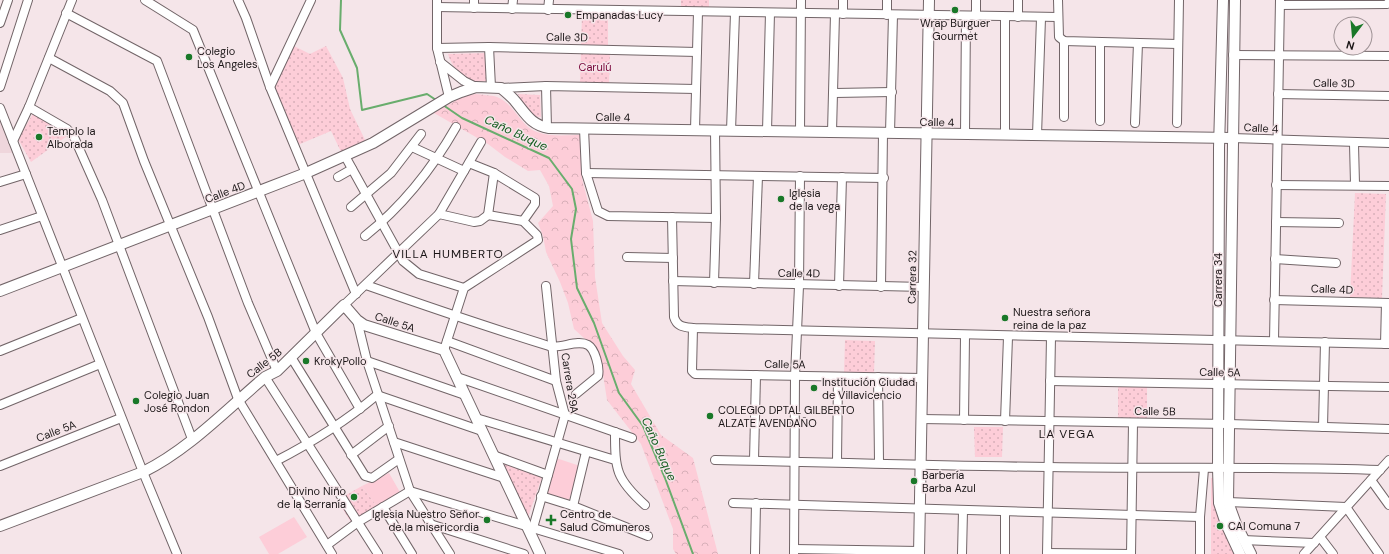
<svg xmlns="http://www.w3.org/2000/svg" width="1389" height="554" font-family="'DM Sans',sans-serif">
<defs>
<pattern id="forest-crowns" width="20" height="18" patternUnits="userSpaceOnUse"><rect width="20" height="18" fill="#fdcdd8"/><path d="M2 6a3 3 0 1 1 6 0M12 15a3 3 0 1 1 6 0" fill="none" stroke="#d8afb9"/></pattern>
<pattern id="park-dots" width="8" height="8" patternUnits="userSpaceOnUse"><rect width="8" height="8" fill="#fdcdd8"/><path d="M2 2h.1M6 6h.1" fill="none" stroke="#d8afb9" stroke-width="1.8" stroke-linecap="round"/></pattern>
</defs>
<rect width="100%" height="100%" fill="#f5e5e9"/>
<polygon fill="#efd6dc" points="0,118 15,153 0,153"/>
<g fill="#fdcdd8">
<polygon points="556,458 580,466 569,500 546,493"/>
<polygon points="389,473 401,494 380,511 362,486"/>
<polygon points="294,517 307,537 278,554 269,554 259,537"/>
</g>
<path fill="url(#forest-crowns)" d="M475,94C482,95 491,95 497,97C515,104 520,126 537,132C550,137 567,135 581,135L582,179L593,221L595,277L602,323L623,356L635,370L631,384L661,435L693,458L718,554H676L673,549V529L641,444L607,400L602,368L595,348L574,329L568,303L560,282L546,252L543,236L538,223L553,206L549,186L540,170L528,171L505,157L488,144L434,113L462,97Z"/>
<g fill="url(#park-dots)">
<polygon points="681,0 709,0 709,11 681,10"/>
<polygon points="582,15 608,15 608,47 581,46"/>
<polygon points="294,46 310,54 326,46 343,78 350,109 368,146 343,156 331,131 293,147 270,90"/>
<polygon points="581,50 610,51 609,84 580,83"/>
<path d="M487,53L488,81C484,81 477,82 472,81C460,77 451,65 448,54Z"/>
<polygon points="518,94 540,95 541,117 531,116 523,106"/>
<polygon points="34,112 67,136 31,162 18,139"/>
<polygon points="1355,193 1386,194 1382,298 1350,297"/>
<polygon points="845,340 875,341 874,374 844,373"/>
<rect x="1118" y="385" width="29" height="34"/>
<polygon points="974,427 1003,427 1002,457 975,457"/>
<polygon points="500,462 542,477 527,520"/>
<polygon points="1211,478 1216,478 1235,554 1211,554"/>
<polygon points="362,486 380,511 354,527 337,500"/>
</g>
<g fill="none" stroke-linecap="round" stroke-linejoin="round">
<g stroke="#69ad6d" stroke-width="2">
<polyline points="341,0 340,30 357,68 362,110 427,94 436,100"/>
<polyline points="443,105 462,118 549,158 572,189 576,209 571,239 577,288 594,323 619,393 643,426 665,478 693,554"/>
</g>
<defs>
<g id="minor">
<polyline points="145,0 193,30 316,333 360,409"/>
<polyline points="238,0 246,18 270,87 356,294"/>
<polyline points="437,0 437,48 449,97"/>
<polyline points="843,0 843,14"/>
<polyline points="1018,0 1018,17"/>
<polyline points="1058,0 1059,37 1064,41 1178,44"/>
<polyline points="1280,5 1387,4 1389,2"/>
<polyline points="437,7 1058,17"/>
<polyline points="474,8 474,0"/>
<polyline points="512,9 513,0"/>
<polyline points="548,10 549,0"/>
<polyline points="66,13 157,61 248,303 277,371"/>
<polyline points="887,15 887,0"/>
<polyline points="976,16 976,0"/>
<polyline points="0,23 8,0"/>
<polyline points="1064,41 1064,117"/>
<polyline points="489,47 491,87"/>
<polyline points="437,48 489,47 697,52"/>
<polyline points="1233,55 1389,56"/>
<polyline points="49,58 110,91 123,103 144,161 208,317 238,399 332,554"/>
<polyline points="440,62 464,81 476,87"/>
<polyline points="546,86 547,128"/>
<polyline points="0,87 28,0"/>
<polyline points="270,87 311,0"/>
<polyline points="501,88 546,86 696,89"/>
<polyline points="835,93 892,92"/>
<polyline points="1278,94 1389,96"/>
<polyline points="29,107 67,129 74,137 102,200 192,439"/>
<polyline points="0,108 143,472 177,554"/>
<polyline points="1100,121 1100,42"/>
<polyline points="1135,123 1138,43"/>
<polyline points="1177,123 1179,0"/>
<polyline points="584,129 586,173 598,211 608,216 716,218"/>
<polyline points="695,130 698,12"/>
<polyline points="731,131 735,13"/>
<polyline points="767,131 770,13"/>
<polyline points="800,132 801,0"/>
<polyline points="832,132 835,14"/>
<polyline points="890,133 893,15"/>
<polyline points="965,134 966,16"/>
<polyline points="1005,135 1005,17"/>
<polyline points="1037,135 1041,18"/>
<polyline points="1232,138 1389,143"/>
<polyline points="13,141 29,107 72,0"/>
<polyline points="1354,144 1355,184"/>
<polyline points="412,147 464,171"/>
<polyline points="345,156 403,261 419,274 464,288"/>
<polyline points="469,163 494,173 535,198 535,204 523,221"/>
<polyline points="586,173 884,178"/>
<polyline points="338,177 352,169"/>
<polyline points="0,182 26,174"/>
<polyline points="1276,185 1389,186"/>
<polyline points="351,207 391,173 421,134"/>
<polyline points="439,214 474,222 480,221 488,215"/>
<polyline points="488,215 494,173"/>
<path d="M672,217L674,317C677,327 684,327 693,328L1389,344"/>
<polyline points="1276,222 1339,223"/>
<polyline points="0,230 42,216"/>
<path d="M365,236C404,205 432,169 456,127"/>
<polyline points="627,257 673,258"/>
<polyline points="1275,259 1336,263"/>
<polyline points="673,281 924,287"/>
<polyline points="714,283 716,218 715,130"/>
<polyline points="754,284 758,176"/>
<path d="M366,285C426,306 487,327 549,346C561,349 577,339 588,345C595,349 600,368 598,376L576,394"/>
<polyline points="839,286 842,177"/>
<polyline points="881,287 883,133"/>
<polyline points="1274,300 1389,303"/>
<polyline points="344,305 439,214 481,142"/>
<polyline points="357,320 367,361 410,491 450,554"/>
<polyline points="693,328 692,371 695,374 922,378"/>
<polyline points="447,341 556,381"/>
<polyline points="1274,341 1280,0"/>
<polyline points="1385,344 1386,303"/>
<polyline points="444,350 464,288 538,240 537,235 523,221 488,215"/>
<polyline points="0,351 82,318"/>
<polyline points="291,357 365,476 372,478 399,459"/>
<polyline points="367,361 465,395"/>
<polyline points="265,377 378,554"/>
<polyline points="457,377 632,438"/>
<polyline points="878,377 879,462"/>
<polyline points="1050,381 1389,387"/>
<polyline points="0,405 100,364"/>
<polyline points="476,418 615,460"/>
<polyline points="921,419 1228,424 1389,429"/>
<polyline points="964,420 965,336"/>
<polyline points="1005,421 1008,337"/>
<polyline points="1323,427 1325,342"/>
<path d="M615,432C615,470 616,479 645,505"/>
<polyline points="394,442 504,478"/>
<polyline points="351,455 389,426"/>
<polyline points="493,455 548,475"/>
<path d="M715,460C826,462 938,466 1049,467C1160,469 1270,466 1380,470"/>
<polyline points="754,460 756,375"/>
<path d="M276,461C313,442 346,421 377,395L482,431"/>
<polyline points="837,461 838,377"/>
<polyline points="0,466 121,418"/>
<polyline points="1371,480 1389,505"/>
<polyline points="541,496 573,506 648,536"/>
<polyline points="1228,502 1346,507 1379,554"/>
<polyline points="733,503 1200,517"/>
<polyline points="573,506 586,452"/>
<polyline points="383,507 412,554"/>
<polyline points="430,524 524,554"/>
<polyline points="533,528 565,415 556,381 546,286"/>
<polyline points="1320,537 1333,554"/>
<polyline points="1243,540 1314,543"/>
<polyline points="327,545 358,522 410,491 619,554"/>
<polyline points="794,549 919,551"/>
<polyline points="1047,553 1131,554"/>
<polyline points="755,554 756,503"/>
<polyline points="794,554 795,376 799,286 800,176"/>
<polyline points="962,554 963,511"/>
<polyline points="1005,554 1005,512"/>
<polyline points="1047,554 1051,337"/>
<polyline points="1131,554 1133,423"/>
<polyline points="1200,554 1200,517 1204,469"/>
<polyline points="1304,554 1389,460"/>
</g>
<g id="tertiary">
<polyline points="1223,0 1219,148 1218,468 1219,503 1226,524 1240,554"/>
<polyline points="1235,0 1228,502 1236,524 1251,554"/>
<path d="M0,291L306,173L373,143L449,97L461,92L476,87L501,88C506,92 511,96 515,101C526,114 531,125 549,128L1232,138"/>
<path d="M0,526L143,472C188,450 226,410 265,377L277,371L344,305L357,320L364,325L444,350L540,554"/>
<polyline points="919,554 929,0"/>
</g>
</defs>
<use href="#minor" stroke="#726568" stroke-width="10"/>
<use href="#tertiary" stroke="#726568" stroke-width="12"/>
<use href="#minor" stroke="#fff" stroke-width="8"/>
<use href="#tertiary" stroke="#fff" stroke-width="10"/>
</g>
<g fill="#197828" stroke="#f5e5e9" stroke-width="1.5">
<circle cx="955" cy="10" r="4"/>
<circle cx="568" cy="15" r="4"/>
<circle cx="189" cy="57" r="4"/>
<circle cx="39" cy="137" r="4"/>
<circle cx="781" cy="199" r="4"/>
<circle cx="1005" cy="318" r="4"/>
<circle cx="306" cy="361" r="4"/>
<circle cx="814" cy="388" r="4"/>
<circle cx="136" cy="401" r="4"/>
<circle cx="710" cy="416" r="4"/>
<circle cx="914" cy="481" r="4"/>
<circle cx="354" cy="497" r="4"/>
<circle cx="487" cy="520" r="4"/>
<path d="M549 514h4v4h4v4h-4v4h-4v-4h-4v-4h4z"/>
<circle cx="1220" cy="526" r="4"/>
</g>
<g text-anchor="middle" stroke-width="3" stroke-linejoin="round" paint-order="stroke">
<g font-size="11" fill="#1b1617" stroke="#f5e5e9" text-anchor="start">
<text x="576" y="19">Empanadas Lucy</text>
<text x="955" y="27" text-anchor="middle">Wrap Burguer<tspan x="955" dy="13">Gourmet</tspan></text>
<text x="197" y="55">Colegio<tspan x="197" dy="13">Los Angeles</tspan></text>
<text x="47" y="135">Templo la<tspan x="47" dy="13">Alborada</tspan></text>
<text x="789" y="197">Iglesia<tspan x="789" dy="13">de la vega</tspan></text>
<text x="1013" y="316">Nuestra señora<tspan x="1013" dy="13">reina de la paz</tspan></text>
<text x="314" y="365">KrokyPollo</text>
<text x="822" y="386">Institución Ciudad<tspan x="822" dy="13">de Villavicencio</tspan></text>
<text x="144" y="399">Colegio Juan<tspan x="144" dy="13">José Rondon</tspan></text>
<text x="718" y="414">COLEGIO DPTAL GILBERTO<tspan x="718" dy="13">ALZATE AVENDAÑO</tspan></text>
<text x="922" y="479">Barbería<tspan x="922" dy="13">Barba Azul</tspan></text>
<text x="346" y="495" text-anchor="end">Divino Niño<tspan x="346" dy="13">de la Serranía</tspan></text>
<text x="479" y="518" text-anchor="end">Iglesia Nuestro Señor<tspan x="479" dy="13">de la misericordia</tspan></text>
<text x="560" y="518">Centro de<tspan x="560" dy="13">Salud Comuneros</tspan></text>
<text x="1228" y="530">CAI Comuna 7</text>
</g>
<g font-size="11" fill="#1b1617" stroke="#f5e5e9">
<text transform="translate(567 37) rotate(1)" y="4">Calle 3D</text>
<text transform="translate(1334 83) rotate(1)" y="4">Calle 3D</text>
<text transform="translate(613 117) rotate(1)" y="4">Calle 4</text>
<text transform="translate(937 122) rotate(1)" y="4">Calle 4</text>
<text transform="translate(1261 128) rotate(3)" y="4">Calle 4</text>
<text transform="translate(225 192) rotate(-21)" y="4">Calle 4D</text>
<text transform="translate(799 273) rotate(1)" y="4">Calle 4D</text>
<text transform="translate(912 277) rotate(-89)" y="4">Carrera 32</text>
<text transform="translate(1218 280) rotate(-90)" y="4">Carrera 34</text>
<text transform="translate(1332 289) rotate(2)" y="4">Calle 4D</text>
<text transform="translate(395 322) rotate(18)" y="4">Calle 5A</text>
<text transform="translate(264 363) rotate(-38)" y="4">Calle 5B</text>
<text transform="translate(785 364) rotate(1)" y="4">Calle 5A</text>
<text transform="translate(1220 372) rotate(1)" y="4">Calle 5A</text>
<text transform="translate(570 383) rotate(81)" y="4">Carrera 29A</text>
<text transform="translate(1155 411) rotate(1)" y="4">Calle 5B</text>
<text transform="translate(56 431) rotate(-21)" y="4">Calle 5A</text>
</g>
<g font-size="11" fill="#78053a" stroke="#f5e5e9">
<text x="595" y="71">Carulú</text>
</g>
<g font-size="12" font-style="italic" fill="#125b1e" stroke="#f5e5e9">
<text transform="translate(516 133) rotate(25)" y="4">Caño Buque</text>
<text transform="translate(659 449) rotate(66)" y="4">Caño Buque</text>
</g>
<g font-size="12" letter-spacing="1" fill="#1b1617" stroke="#f5e5e9">
<text x="448" y="258">VILLA HUMBERTO</text>
<text x="1067" y="438">LA VEGA</text>
</g>
</g>
<g transform="translate(1353 36) rotate(196)"><circle r="19" fill="#f5e5e9" stroke="#9e9295"/>
<path d="M0-3L7 15L0 10L-7 15Z" fill="#197828"/>
<text y="-6" font-size="11" font-weight="bold" text-anchor="middle" fill="#1b1617">N</text>
</g>
</svg>
